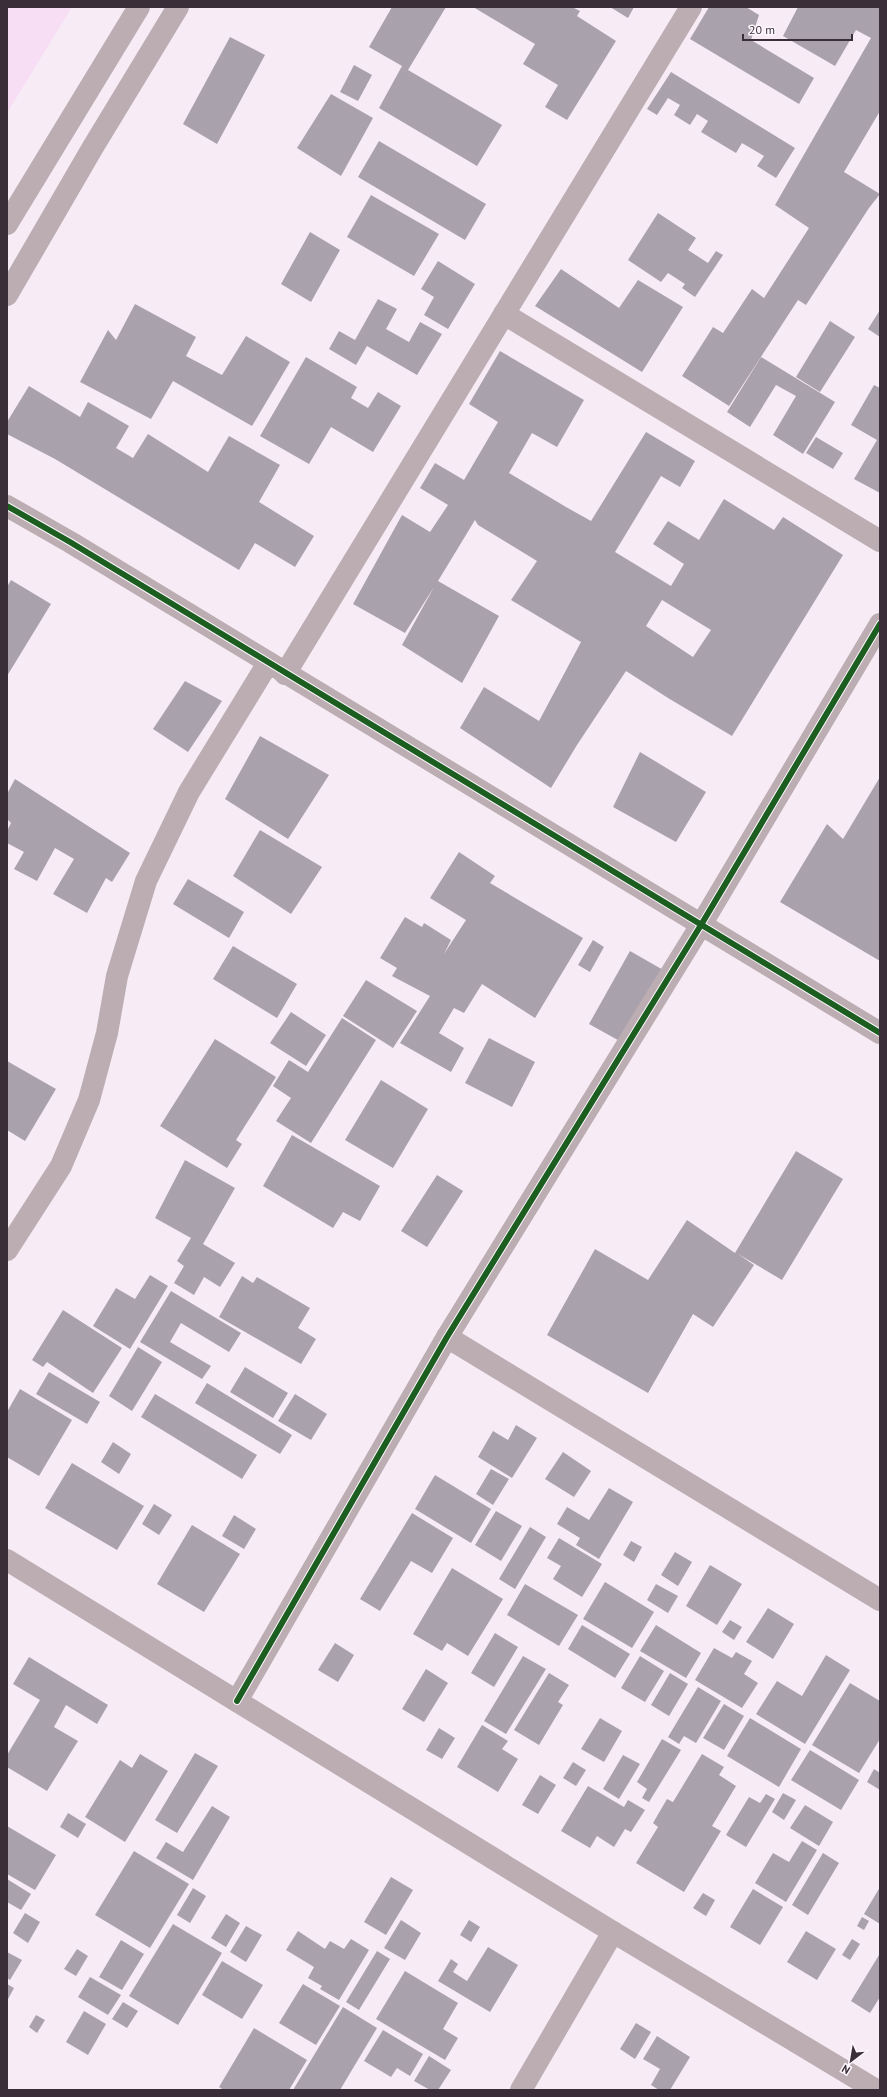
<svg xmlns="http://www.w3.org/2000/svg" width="887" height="2097" font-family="'PT Sans',sans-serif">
<rect width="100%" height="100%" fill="#f7ebf6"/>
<polygon fill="#f8def5" points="7,7 72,7 7,113"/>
<g fill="#a9a2ac" fill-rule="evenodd">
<polygon points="392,7 446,7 408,70 502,125 477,166 379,108 402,66 369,47"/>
<polygon points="473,7 572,7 580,11 577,16 616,41 567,120 545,107 558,85 523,64 535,44"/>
<polygon points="610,7 634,7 628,18"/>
<polygon points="709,7 746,7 759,15 751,40 814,78 799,104 690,39"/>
<polygon points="798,7 880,7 880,111 844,172 880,194 869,208 806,305 798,300 729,406 682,376 713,327 723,333 752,289 764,298 809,228 775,205 871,38 856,30 835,66 783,36"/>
<polygon points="230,37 265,55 217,144 183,124"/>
<polygon points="354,65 372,75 358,101 340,92"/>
<polygon points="671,72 795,148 776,178 757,166 764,156 742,143 736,153 701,132 708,121 697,114 690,125 674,115 680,105 668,98 657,115 647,109"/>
<polygon points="331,94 373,118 341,176 297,148"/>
<polygon points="379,141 486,204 465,240 358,177"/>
<polygon points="371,195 439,234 414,276 347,237"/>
<polygon points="658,213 696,238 688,250 708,263 716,251 723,255 695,297 682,288 685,284 668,273 661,282 628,260"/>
<polygon points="310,232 340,250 311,302 281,284"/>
<polygon points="438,261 475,284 448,329 424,315 434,297 421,289"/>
<polygon points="561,269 619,308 638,280 683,307 642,372 535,306"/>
<polygon points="378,299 397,309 386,329 409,342 420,322 442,334 417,375 367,346 356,365 329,349 339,331 355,340"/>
<polygon points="135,304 196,337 186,356 222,375 246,336 290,362 252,426 173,381 151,419 80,382 108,330 116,340"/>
<polygon points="880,310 880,337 868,329"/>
<polygon points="830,321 855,337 820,392 796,377"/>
<path d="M500,351L584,400L557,447L532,433L509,473L566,507L591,521L646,432L695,461L680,487L661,476L615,552L671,586L684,564L653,544L668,521L699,540L724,499L774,530L783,517L843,555L732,736L668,698L626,671L577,745L551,788L460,728L484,687L539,721L581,642L511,600L537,561L478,525L475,520L438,581L499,616L462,683L402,645L434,587L405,633L353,604L402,515L430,532L448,505L420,488L435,463L464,480L498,422L469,404ZM662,600L711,630L693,657L646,626Z"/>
<polygon points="306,357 357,387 351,398 368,408 378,392 401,406 373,452 331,427 309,464 260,436"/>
<polygon points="761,357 835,402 803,454 773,435 796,396 776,385 750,427 727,412"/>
<polygon points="874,385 880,388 880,493 854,479 877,440 851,425"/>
<polygon points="29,386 80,417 88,402 129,426 116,448 133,458 148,434 208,472 229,436 280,465 259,502 314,536 295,567 255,543 239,570 55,459 7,434 7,422"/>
<polygon points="816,437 843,453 833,469 806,453"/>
<polygon points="11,580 51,604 7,676 7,587"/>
<polygon points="185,681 222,701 188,752 153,729"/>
<polygon points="260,736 329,775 288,839 225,799"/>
<polygon points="640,752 706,792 676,842 613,807"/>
<polygon points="880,777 880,961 780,902 827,824 843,839"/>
<polygon points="15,779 130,853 112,882 106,878 87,913 53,894 74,859 55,848 37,881 14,869 24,852 7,843 7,831 11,823 7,819 7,794"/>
<polygon points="260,830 322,867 291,914 233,876"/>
<polygon points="459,852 495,876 490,883 583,938 535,1018 482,984 464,1013 454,1008 439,1033 464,1048 451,1072 400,1043 430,996 392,976 397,968 380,958 405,917 422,927 424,923 451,940 444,954 466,920 430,898"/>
<polygon points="188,879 244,912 229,938 173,904"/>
<polygon points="593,940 604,947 590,972 578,965"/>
<polygon points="233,946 297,984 277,1018 213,979"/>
<polygon points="630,951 665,971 625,1044 589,1024"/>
<polygon points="366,980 417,1011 393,1048 343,1016"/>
<polygon points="291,1012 326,1035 306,1066 270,1043"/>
<polygon points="342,1018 376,1040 311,1143 276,1121 291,1098 273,1086 289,1060 308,1072"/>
<polygon points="489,1038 535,1062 512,1107 465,1083"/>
<polygon points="215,1039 276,1077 236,1140 242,1144 227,1168 160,1126"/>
<polygon points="7,1061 56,1089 25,1141 7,1130"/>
<polygon points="381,1080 428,1109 393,1168 345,1140"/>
<polygon points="292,1135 380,1186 360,1221 343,1212 333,1228 263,1186"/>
<polygon points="796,1151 843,1179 782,1280 738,1254 754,1265 713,1327 693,1314 648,1393 547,1335 595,1249 648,1280 687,1220 735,1253"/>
<polygon points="185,1160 235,1188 203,1244 235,1263 220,1287 204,1277 194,1295 174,1283 184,1266 177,1261 191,1238 155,1218"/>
<polygon points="437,1175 463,1191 427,1247 401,1231"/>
<polygon points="150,1275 168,1286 130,1349 93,1326 116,1288 135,1299"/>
<polygon points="242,1276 253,1283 257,1277 310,1308 298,1328 316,1339 301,1364 219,1317"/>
<polygon points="171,1291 241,1333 229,1352 181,1323 170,1342 211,1366 202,1379 140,1342"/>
<polygon points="63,1310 122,1348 93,1393 47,1362 43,1367 32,1360"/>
<polygon points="138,1347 162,1362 132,1411 109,1396"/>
<polygon points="245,1367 288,1393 273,1418 230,1392"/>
<polygon points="49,1372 100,1402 87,1424 36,1394"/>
<polygon points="207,1383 292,1435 280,1454 195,1403"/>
<polygon points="20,1389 72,1420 39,1476 7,1457 7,1412"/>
<polygon points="155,1394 257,1455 242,1479 141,1417"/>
<polygon points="295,1394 327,1414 311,1440 278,1421"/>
<polygon points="516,1425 537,1438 512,1478 478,1457 493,1431 508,1440"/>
<polygon points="113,1442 131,1454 119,1474 101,1462"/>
<polygon points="563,1452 591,1471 574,1497 545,1479"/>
<polygon points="72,1463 144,1506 117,1550 45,1508"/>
<polygon points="491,1469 509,1479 493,1505 476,1494"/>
<polygon points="435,1475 491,1509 471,1543 415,1509"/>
<polygon points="609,1488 633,1502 599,1559 576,1545 580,1538 557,1524 567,1507 589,1520"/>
<polygon points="154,1504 172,1515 159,1535 142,1524"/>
<polygon points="496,1511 522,1526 501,1561 475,1545"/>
<polygon points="412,1513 453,1538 432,1573 411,1561 380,1611 360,1599"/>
<polygon points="234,1515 256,1529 244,1549 222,1536"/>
<polygon points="192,1525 240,1554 204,1612 157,1584"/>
<polygon points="530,1527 546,1537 515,1589 499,1579"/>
<polygon points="559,1538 602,1564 582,1597 553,1579 561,1566 547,1558"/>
<polygon points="631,1541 642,1547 634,1562 623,1555"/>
<polygon points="675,1552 692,1562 678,1586 661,1575"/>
<polygon points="710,1565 742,1584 717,1625 686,1606"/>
<polygon points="452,1568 503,1599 468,1656 447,1643 442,1651 413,1634"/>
<polygon points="605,1582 654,1612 632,1648 583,1619"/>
<polygon points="525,1584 578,1615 559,1646 507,1615"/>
<polygon points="656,1584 678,1596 668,1613 647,1600"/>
<polygon points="768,1608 794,1624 773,1659 746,1642"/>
<polygon points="730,1620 742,1627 734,1640 722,1632"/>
<polygon points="582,1625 630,1654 615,1678 568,1649"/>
<polygon points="656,1625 701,1653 686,1678 640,1651"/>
<polygon points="495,1633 518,1647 494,1687 471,1673"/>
<polygon points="335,1643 354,1655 338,1682 318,1670"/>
<polygon points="714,1648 732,1658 736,1652 752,1661 744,1674 758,1683 742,1708 695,1680"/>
<polygon points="826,1655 850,1670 805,1744 756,1714 777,1681 802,1696"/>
<polygon points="523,1656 546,1669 506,1734 484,1721"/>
<polygon points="640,1656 664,1671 645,1702 621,1688"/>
<polygon points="29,1657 108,1705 97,1724 66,1705 54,1727 78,1741 47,1791 7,1767 7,1755 40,1700 13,1684"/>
<polygon points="426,1669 448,1683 424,1722 402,1709"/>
<polygon points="549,1673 569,1685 558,1702 563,1705 539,1745 514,1730"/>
<polygon points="670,1673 688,1684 669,1716 651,1705"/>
<polygon points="850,1683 880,1701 880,1739 859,1773 812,1745"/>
<polygon points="698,1687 721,1701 696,1743 684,1736 679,1744 668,1737"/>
<polygon points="724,1704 744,1716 724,1750 703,1738"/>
<polygon points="600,1718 622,1731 604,1762 581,1749"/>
<polygon points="750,1718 801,1749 779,1787 727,1756"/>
<polygon points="482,1725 508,1741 502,1749 518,1759 498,1792 457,1767"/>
<polygon points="439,1728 455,1738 442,1759 426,1750"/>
<polygon points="662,1739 681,1750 649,1802 642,1798 647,1789 637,1782"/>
<polygon points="810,1750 859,1780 841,1810 791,1780"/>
<polygon points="195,1753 218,1766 177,1833 155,1820"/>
<polygon points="140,1754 168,1771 125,1842 85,1817 120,1760 132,1768"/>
<polygon points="702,1754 724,1767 719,1775 736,1786 712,1826 721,1831 684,1892 636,1863 658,1827 653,1823 667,1799 673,1802"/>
<polygon points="623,1755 640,1764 619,1799 603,1789"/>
<polygon points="573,1762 586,1770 576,1786 563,1778"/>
<polygon points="874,1769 880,1773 880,1790 867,1782"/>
<polygon points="540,1775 556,1785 538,1814 522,1805"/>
<polygon points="588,1786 624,1807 628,1800 645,1810 631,1832 625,1829 614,1847 597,1836 590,1848 561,1831"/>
<polygon points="783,1793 796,1800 784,1820 772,1812"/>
<polygon points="766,1794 775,1799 746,1847 726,1835 749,1797 760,1803"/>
<polygon points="805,1805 833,1822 819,1846 790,1828"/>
<polygon points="212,1806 230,1817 193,1880 156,1858 166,1842 183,1852"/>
<polygon points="68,1813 86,1824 78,1838 60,1827"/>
<polygon points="7,1826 56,1855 35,1890 7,1874"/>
<polygon points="802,1841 817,1850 786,1902 755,1883 773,1853 789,1862"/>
<polygon points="134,1851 189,1884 150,1948 95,1915"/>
<polygon points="823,1853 839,1863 808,1915 792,1905"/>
<polygon points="391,1877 413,1890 386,1935 364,1922"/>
<polygon points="7,1879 31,1894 21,1910 7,1902"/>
<polygon points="880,1887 880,1924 864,1914"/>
<polygon points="193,1888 206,1896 190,1923 177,1915"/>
<polygon points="753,1889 783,1907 760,1945 730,1927"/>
<polygon points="703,1893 715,1900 706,1916 693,1908"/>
<polygon points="25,1913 40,1922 28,1943 13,1933"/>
<polygon points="226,1914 240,1923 226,1947 211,1938"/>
<polygon points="862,1917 869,1921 864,1930 857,1926"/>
<polygon points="401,1920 421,1933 405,1960 384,1948"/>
<polygon points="469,1920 480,1927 471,1942 460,1935"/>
<polygon points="173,1924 222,1953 178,2025 129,1996"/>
<polygon points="246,1926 262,1935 246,1962 230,1952"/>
<polygon points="298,1931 325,1949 330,1941 344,1949 351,1939 369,1950 339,2000 320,1989 322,1986 308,1978 314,1967 286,1950"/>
<polygon points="806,1931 836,1949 817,1980 787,1962"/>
<polygon points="852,1939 860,1944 850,1960 842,1955"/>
<polygon points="121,1940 144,1954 122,1990 99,1977"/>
<polygon points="488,1947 518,1965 490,2012 438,1981 451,1959 458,1964 453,1972 467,1981"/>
<polygon points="77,1949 88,1956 76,1976 64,1969"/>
<polygon points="377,1951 390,1959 359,2010 346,2002"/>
<polygon points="7,1952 22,1960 10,1980 7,1978"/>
<polygon points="879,1955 880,1997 870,2013 851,2001"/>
<polygon points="222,1961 263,1985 242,2019 202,1995"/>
<polygon points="405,1971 458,2003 443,2029 458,2038 445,2060 376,2019"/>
<polygon points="90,1977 121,1995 108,2015 78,1997"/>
<polygon points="7,1984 14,1988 7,2001"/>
<polygon points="303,1984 340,2006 316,2045 279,2023"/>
<polygon points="123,2002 138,2011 127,2028 112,2019"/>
<polygon points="343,2007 377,2028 340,2090 293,2090"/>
<polygon points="84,2011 106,2024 88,2055 66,2042"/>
<polygon points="36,2015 45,2020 37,2033 29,2027"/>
<polygon points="636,2023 651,2032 635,2059 620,2049"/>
<polygon points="254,2028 307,2060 289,2090 224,2090 219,2087"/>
<polygon points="383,2030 423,2054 410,2076 397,2068 391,2077 364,2061"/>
<polygon points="657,2036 690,2057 670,2090 659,2090 651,2085 660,2069 643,2059"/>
<polygon points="429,2056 451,2070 438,2090 430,2090 414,2081"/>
</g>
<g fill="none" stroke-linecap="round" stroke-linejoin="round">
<g stroke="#bcadb2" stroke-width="22">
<polyline points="504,314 880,541"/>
<polyline points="7,506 70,542 880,1033"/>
<polyline points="285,674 691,7"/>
<polyline points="7,1250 61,1166 89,1100 107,1033 117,976 146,881 189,792 268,663"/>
<polyline points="447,1337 880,1600"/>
<polyline points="7,1560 613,1932 876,2090"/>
<polyline points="237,1701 447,1337 701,925 880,624"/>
<polyline points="521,2090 613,1932"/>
</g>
<g stroke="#bcadb2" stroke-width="22">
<polyline points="7,224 139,7"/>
<polyline points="7,295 93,147 178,7"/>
</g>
<defs>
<g id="cycleway">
<polyline points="7,506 70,542 880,1033"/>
<polyline points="237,1701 447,1337 701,925 880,624"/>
</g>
</defs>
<use href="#cycleway" stroke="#fef8fe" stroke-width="8"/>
<use href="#cycleway" stroke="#1b5e20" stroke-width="6"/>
</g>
<rect width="887" height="2097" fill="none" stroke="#3a2f39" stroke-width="16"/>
<g transform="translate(851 2061) rotate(211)" stroke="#fef8fe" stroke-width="3" paint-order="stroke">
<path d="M0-3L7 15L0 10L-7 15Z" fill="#3a2f39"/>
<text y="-6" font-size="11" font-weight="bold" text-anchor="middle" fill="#3a2f39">N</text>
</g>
<path d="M743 34v6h109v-6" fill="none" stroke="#3a2f39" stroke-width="2"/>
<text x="749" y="34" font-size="12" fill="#3a2f39" stroke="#fef8fe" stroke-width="3" paint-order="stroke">20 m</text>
</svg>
